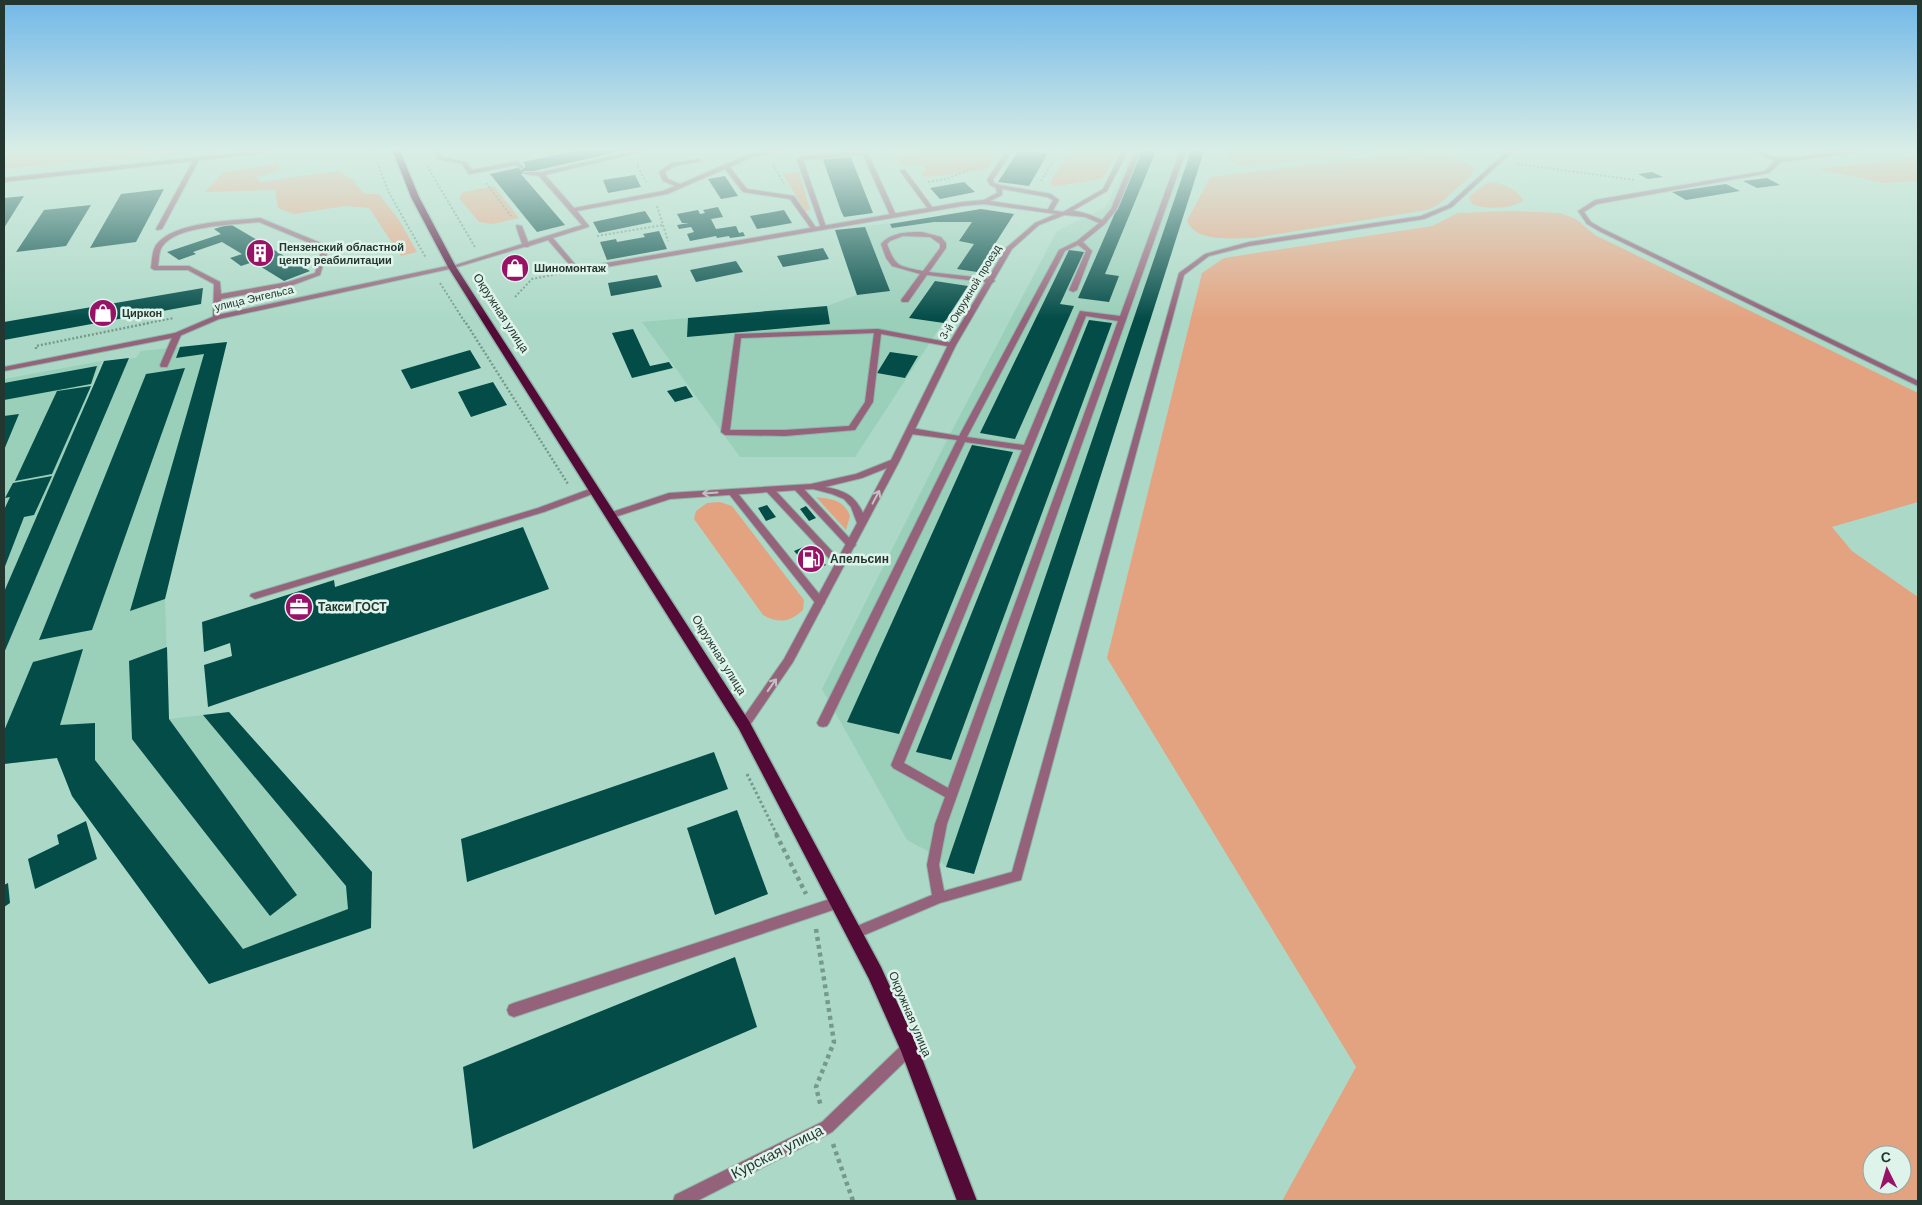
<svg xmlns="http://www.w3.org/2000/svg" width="1922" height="1205" font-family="Helvetica,sans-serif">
<rect width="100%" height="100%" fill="#acd9c7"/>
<g fill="#9acfba">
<polygon points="1131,151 1204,151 974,874 946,867 935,855 907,840 822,689 949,436 1057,231 1106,207"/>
<polygon points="981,209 1014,214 855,457 740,457 642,322 827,306 857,295 835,230 930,218"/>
<polygon points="227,342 165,599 169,719 229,712 372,872 371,928 209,984 72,796 57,758 4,764 4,379 102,361 70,440 104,361 136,358 141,351"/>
</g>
<g fill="#e4a380" fill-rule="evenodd">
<polygon points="4,151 223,151 70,162 4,169"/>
<path d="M929,151H994C995,159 992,166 985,170L928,177L922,175L925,169L923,166L905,165L897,159L904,155Z"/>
<polygon points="1069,151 1119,151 1102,179 1052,187 1051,181"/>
<polygon points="1227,151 1376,151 1366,154 1249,165 1237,165 1226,158"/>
<path d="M1419,151L1455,158L1474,168L1472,175L1438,205L1427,210L1253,238C1232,238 1197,243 1187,221L1210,177Z"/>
<polygon points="1918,157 1918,181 1884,183 1817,169"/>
<polygon points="278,164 279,171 256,177 261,182 338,171 353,180 364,194 379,194 399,220 417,252 401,256 369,208 345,206 294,214 278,208 275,190 205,192 223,172"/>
<polygon points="799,172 810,210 805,211 783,174"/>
<path d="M1492,182C1503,183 1519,191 1523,201C1510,209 1486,210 1472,204L1469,198L1471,195L1487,183Z"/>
<polygon points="494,186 519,218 493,224 479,222 459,198 463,192"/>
<path d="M1510,211L1560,213L1576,219L1595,235L1918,393V502L1832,527L1852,551L1918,597V1201H1282L1356,1067L1107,658L1202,273L1224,258L1432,226L1458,213ZM1872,1155H1902V1185H1872Z"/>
<path d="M816,497C832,499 844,500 850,516L846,530Z"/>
<path d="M720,502L732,506L804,600L803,610C790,622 779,624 763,615L694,519L696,511L707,503Z"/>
</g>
<g fill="#044c48">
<polygon points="574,151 621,151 521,174 565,225 537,232 490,174 526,166 523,162"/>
<polygon points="1018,151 1048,153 1029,186 998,182"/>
<polygon points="1142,151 1156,151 1105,274 1119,276 1109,302 1078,298"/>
<polygon points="1191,151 1204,151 974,874 946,867"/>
<polygon points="850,155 873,213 844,217 841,211 822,157"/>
<polygon points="1652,172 1663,177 1648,179 1638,174"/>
<polygon points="635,175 641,187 608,193 603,180"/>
<polygon points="725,176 738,196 721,199 708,179"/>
<polygon points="1767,178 1780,185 1757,188 1743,181"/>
<polygon points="964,182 975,192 940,199 930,188"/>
<polygon points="1726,184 1740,191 1686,200 1672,192"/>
<polygon points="164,189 136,242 90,248 121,194"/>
<polygon points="24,196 4,228 4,198"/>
<polygon points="91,205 66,246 16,252 44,210"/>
<polygon points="718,207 723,217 711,219 716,229 736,226 739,233 743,232 745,236 730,238 729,236 717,238 716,236 690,241 687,234 694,232 691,227 679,229 677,225 689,223 682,223 677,214 698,210 700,214 705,213 703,210"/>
<polygon points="981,209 1014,214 977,272 957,269 974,244 959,241 972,222 934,222 892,228 890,224"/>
<polygon points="784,210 792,223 757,229 750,216"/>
<polygon points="645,211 652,222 599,233 593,222"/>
<polygon points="230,224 310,271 284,281 253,262 241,266 230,258 242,254 222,242 193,252 196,254 179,260 167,252 221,234 214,229"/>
<polygon points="865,227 890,291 857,295 835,230"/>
<polygon points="659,231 667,249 607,260 600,242 616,239 617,242 645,237 643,234"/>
<polygon points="823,248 829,259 783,267 777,256"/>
<polygon points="1069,250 1084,252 1060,304 1074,306 1015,439 980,433"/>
<polygon points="736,261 743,272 696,282 690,270"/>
<polygon points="518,264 522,269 511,272 508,266"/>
<polygon points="657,275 662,287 611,296 608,283"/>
<polygon points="935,281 968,286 944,323 909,318"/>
<polygon points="203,288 201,304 4,340 4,322"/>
<polygon points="827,306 830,324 687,337 688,318"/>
<polygon points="1089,320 1112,323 951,760 916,752"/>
<polygon points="633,329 650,366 669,362 673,368 632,378 612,333"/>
<polygon points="227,342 165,599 130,611 204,354 176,358 180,347"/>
<polygon points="470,350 481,368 411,389 401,370"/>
<polygon points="890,352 918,356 905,378 877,373"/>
<polygon points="129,358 4,653 4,592 104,361"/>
<polygon points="97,366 91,384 4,400 4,383"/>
<polygon points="185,368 92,630 39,640 146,374"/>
<polygon points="493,382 507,405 471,417 458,392"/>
<polygon points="91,386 52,474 15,481 57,391"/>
<polygon points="686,386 693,397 675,402 667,391"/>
<polygon points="19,414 4,450 4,416"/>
<polygon points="972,445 1013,452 899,734 847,722"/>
<polygon points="52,476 34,515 24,517 4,569 4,510 10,497 5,498 13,483"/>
<polygon points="767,505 776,517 766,521 758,508"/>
<polygon points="806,506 816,518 809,521 800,509"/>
<polygon points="523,527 549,589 208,707 204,665 232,656 230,643 204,652 202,622 334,580 335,587"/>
<polygon points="808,545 826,565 812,571 794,551"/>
<polygon points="167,647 169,719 297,895 270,916 132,739 129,661"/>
<polygon points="83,649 60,725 95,723 95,760 243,949 348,909 346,886 203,715 229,712 372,872 371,928 209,984 72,796 57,758 4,764 4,731 33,662"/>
<polygon points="714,752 728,789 467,882 461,839"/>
<polygon points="737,810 768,894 715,915 687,828"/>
<polygon points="86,821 97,859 35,889 28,859 59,844 57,835"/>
<polygon points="8,883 10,903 4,907 4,885"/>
<polygon points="735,957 757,1027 473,1149 463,1067"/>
</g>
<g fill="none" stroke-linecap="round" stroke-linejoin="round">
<defs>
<g id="service">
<polygon points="433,151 439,151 441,157 466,162 472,170 517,161 524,167 521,169 516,165 470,174 468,173 462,164 437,159"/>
<polygon points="636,151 645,151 545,175 574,208 663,191 675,186 663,181 659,172 671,163 699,159 702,161 675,166 665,172 668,179 680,184 749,154 782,151 779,153 752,157 730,167 747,189 794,196 817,229 812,230 790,199 743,192 725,169 667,194 577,211 589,226 588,227 553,238 579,269 579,271 575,271 548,240 529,246 528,247 524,247 454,268 449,267 522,244 516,226 517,225 522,226 528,242 582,225 539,176 524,174 524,172 541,172"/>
<polygon points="865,151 868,153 896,215 893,217 890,215 863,155 803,160 826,227 821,228 797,160 801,156"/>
<polygon points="1006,151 1012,151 993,180 994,183 1000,185 1051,194 1059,200 1052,212 1047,211 1053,200 1047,197 1002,189 1002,195 986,203 982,203 982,201 997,193 996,188 990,185 987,180"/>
<path d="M1135,151H1141L1117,209L1105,224L1083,242L1092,251L1077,290L1073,292L1069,290L1086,251L1078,245L1065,251L967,437L1024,445L1080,311L1120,316L1180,151H1186L947,824L939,865L944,891L1012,872L1179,273L1205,254L1249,242L1421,216L1448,205L1507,151H1513L1452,207L1424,219L1249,246L1209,256L1184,275L1021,880L940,903L855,939L850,937L848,933L850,929L932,895L927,865L935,824L945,797L893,768L891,765L1022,450L965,442L829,723L827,726L823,727L819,726L817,723L957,440L911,434L907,431L911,428L959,436L1059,250L1077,241L1099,223L1085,217L1065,215L1062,213C1073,207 1091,215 1102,220L1111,209ZM1086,316L1118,321L948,788L904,763Z"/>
<path d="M1751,151C1762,150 1770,158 1781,158C1806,159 1832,148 1858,151L1855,153L1781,162L1769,173L1597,204L1584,212L1591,222L1603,229L1918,381V386L1599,231L1587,224L1578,211L1595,200L1765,171L1775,161Z"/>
<polygon points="195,157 200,158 162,229 157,230 156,229"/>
<polygon points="901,170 905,170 933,208 933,210 929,210 900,171"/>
<path d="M260,218L328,246L329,247L320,275L290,286L221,299V317L217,319L213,317L214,284L188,270H154L151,268C152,261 152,251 156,245C174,221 232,221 260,218ZM259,222L322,248L315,273L288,282L221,294L220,282L189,266H158C159,260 159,251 162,247C176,225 235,225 259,222Z"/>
<path d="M922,232L941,237L946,243V248L929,272L992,279L995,281L992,283L927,275L908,302H902L901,300L920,274L892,266L886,258L881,244C891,232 908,232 922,232ZM903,236L930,237L940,244V248L923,271C899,266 896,268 887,244L890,241Z"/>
<path d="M878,329L952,343L956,345L952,347L881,334L873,402L855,430L785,436L725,435L721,432L735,334ZM874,333L865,402L849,426L785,430H730L741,338Z"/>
<polygon points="174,333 180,333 181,335 168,365 167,367 161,367 160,365"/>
<polygon points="798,485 801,486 854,543 856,545 854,547 848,547 795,490 794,488"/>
<polygon points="770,487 773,488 843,563 845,565 843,567 837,567 767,492 766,490 767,488"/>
<polygon points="732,489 735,490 824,600 825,602 824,604 816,604 729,494 728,492 729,490"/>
<polygon points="839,896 844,898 845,902 844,906 839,908 514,1017 509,1015 507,1010 509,1005 514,1003"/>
</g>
<g id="minor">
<path d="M1122,151H1128L1107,191L1067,214L1039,225L1012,249L956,345L899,462L793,662L748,728L744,729L740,728L738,725L740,722L784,659L857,523L851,507L844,499L832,494L813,489L670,499L612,518L607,515L609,513L669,493L811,484L856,474L891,460L948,345L1006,248L1035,223L1056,214L984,204L962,206L577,272L574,270L577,268L962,202L984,200L1063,212L1103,189ZM887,468L863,513C855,495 843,490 825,487L862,478Z"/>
<polygon points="452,265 454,266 454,268 219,319 177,337 4,371 4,367 175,333 217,315"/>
<polygon points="595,487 598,488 599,490 598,492 544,512 255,599 250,596 251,594 538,508"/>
<polygon points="909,1041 914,1043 916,1048 914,1053 832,1132 697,1201 673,1201 675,1195 822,1122 904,1043"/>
</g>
<polygon id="tertiary" points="254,151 269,151 266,153 4,182 4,178"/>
<polygon id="primary" points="393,151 400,151 419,197 456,267 749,721 881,967 918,1048 977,1201 957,1201 901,1051 869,979 739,729 448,267 411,197"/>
</defs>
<use href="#service" stroke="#8eb5a6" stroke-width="2"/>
<use href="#minor" stroke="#8eb5a6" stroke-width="2"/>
<use href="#tertiary" stroke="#8eb5a6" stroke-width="2"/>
<use href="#primary" stroke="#8eb5a6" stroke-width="3"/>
<g stroke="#77998c" stroke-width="2" stroke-dasharray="2 2" stroke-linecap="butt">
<polyline points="373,151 388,191 426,258"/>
<polyline points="884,151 894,161"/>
<polyline points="1469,151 1485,155"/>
<polyline points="1517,164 1635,180"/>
<polyline points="639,165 637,165 646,182"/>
<polyline points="773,165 784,183"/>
<polyline points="427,166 475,247"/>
<polyline points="1041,181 1057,154 1056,151"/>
<polyline points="928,182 946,179 984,164"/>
<polyline points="486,183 511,216"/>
<polyline points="657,206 668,241"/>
<polyline points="597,236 663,225"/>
<polyline points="440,283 466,324"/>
<polyline points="515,297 532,279 562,273"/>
<polyline points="143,324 174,318"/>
</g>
<g stroke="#77998c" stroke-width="2.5" stroke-dasharray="2 2" stroke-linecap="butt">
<polyline points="466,323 568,484"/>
<polyline points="36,349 36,346 149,323"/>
</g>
<polyline stroke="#77998c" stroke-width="3" stroke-dasharray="2.5 2.5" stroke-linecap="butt" points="747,774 777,835"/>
<g stroke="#77998c" stroke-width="4.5" stroke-dasharray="4 4" stroke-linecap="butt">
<polyline points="776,834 806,894"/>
<polyline points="816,929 834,1042 816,1087 821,1107"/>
<polyline points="833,1144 853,1201"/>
</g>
<use href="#service" fill="#95627b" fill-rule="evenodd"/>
<use href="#minor" fill="#95627b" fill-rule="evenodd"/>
<use href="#tertiary" fill="#95627b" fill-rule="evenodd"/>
<use href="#primary" fill="#530a37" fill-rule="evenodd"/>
</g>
<defs><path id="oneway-shaft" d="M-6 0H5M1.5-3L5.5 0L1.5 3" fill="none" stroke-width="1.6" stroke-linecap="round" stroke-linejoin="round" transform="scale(1.25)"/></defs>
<g stroke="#c4c1c4">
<use href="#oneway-shaft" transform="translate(710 493) rotate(176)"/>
<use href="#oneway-shaft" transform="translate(876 497) rotate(-62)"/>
<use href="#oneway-shaft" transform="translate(772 685) rotate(-55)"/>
</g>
<linearGradient id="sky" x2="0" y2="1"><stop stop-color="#72b8e8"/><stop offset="0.47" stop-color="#daeee6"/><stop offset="1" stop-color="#daeee6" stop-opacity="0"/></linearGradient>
<rect width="1922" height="319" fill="url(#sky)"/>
<defs>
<symbol id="building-disc" viewBox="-11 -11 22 22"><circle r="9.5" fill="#981367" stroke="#def4eb"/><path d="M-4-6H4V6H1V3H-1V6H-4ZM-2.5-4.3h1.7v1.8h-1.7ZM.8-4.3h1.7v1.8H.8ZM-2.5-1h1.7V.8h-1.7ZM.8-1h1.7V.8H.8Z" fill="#fff"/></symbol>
<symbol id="shop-disc" viewBox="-11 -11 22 22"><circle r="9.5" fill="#981367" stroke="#def4eb"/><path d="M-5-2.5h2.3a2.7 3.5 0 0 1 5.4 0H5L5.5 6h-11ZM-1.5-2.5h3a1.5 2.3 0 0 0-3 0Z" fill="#fff"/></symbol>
<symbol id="fuel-disc" viewBox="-11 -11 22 22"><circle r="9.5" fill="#981367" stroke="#def4eb"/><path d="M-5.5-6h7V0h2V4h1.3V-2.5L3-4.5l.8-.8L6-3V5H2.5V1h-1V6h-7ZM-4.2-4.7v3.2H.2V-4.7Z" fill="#fff"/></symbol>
<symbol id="office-disc" viewBox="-11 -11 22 22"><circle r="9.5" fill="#981367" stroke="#def4eb"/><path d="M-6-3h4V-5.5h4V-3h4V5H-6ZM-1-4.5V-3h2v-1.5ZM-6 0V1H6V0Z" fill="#fff"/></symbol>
</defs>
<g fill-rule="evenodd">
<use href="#building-disc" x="244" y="237" width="32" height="32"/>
<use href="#shop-disc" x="499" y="252" width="32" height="32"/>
<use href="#shop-disc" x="87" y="297" width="32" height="32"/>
<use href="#fuel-disc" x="795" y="543" width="32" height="32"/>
<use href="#office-disc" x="283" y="591" width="32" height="32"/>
</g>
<g text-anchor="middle" stroke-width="5" stroke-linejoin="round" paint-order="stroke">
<g font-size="11" font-weight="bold" fill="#243630" stroke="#def4eb" text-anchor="start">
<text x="279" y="251">Пензенский областной<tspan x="279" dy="13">центр реабилитации</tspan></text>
<text x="534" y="272">Шиномонтаж</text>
<text x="122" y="317">Циркон</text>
</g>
<g font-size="11" fill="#243630" stroke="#def4eb">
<text transform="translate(970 292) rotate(-59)" y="4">3-й Окружной проезд</text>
<text transform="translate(254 298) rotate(-13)" y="4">улица Энгельса</text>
</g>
<g font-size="12" fill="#243630" stroke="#def4eb">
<text transform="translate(501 313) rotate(57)" y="4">Окружная улица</text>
<text transform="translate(719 655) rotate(58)" y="4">Окружная улица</text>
<text transform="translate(910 1014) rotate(67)" y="4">Окружная улица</text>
</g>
<g font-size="12" font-weight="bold" fill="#243630" stroke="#def4eb" text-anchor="start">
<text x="830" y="563">Апельсин</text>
<text x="318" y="611">Такси ГОСТ</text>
</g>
<g font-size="15" fill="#243630" stroke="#def4eb">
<text transform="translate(777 1152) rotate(-27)" y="5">Курская улица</text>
</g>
</g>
<rect width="1922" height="1205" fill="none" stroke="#243630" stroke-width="10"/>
<g transform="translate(1887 1170) rotate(355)"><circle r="24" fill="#def4eb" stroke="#94a8a0"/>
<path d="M0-4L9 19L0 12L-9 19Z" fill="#981367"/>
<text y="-8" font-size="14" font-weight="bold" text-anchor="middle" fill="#243630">С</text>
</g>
</svg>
